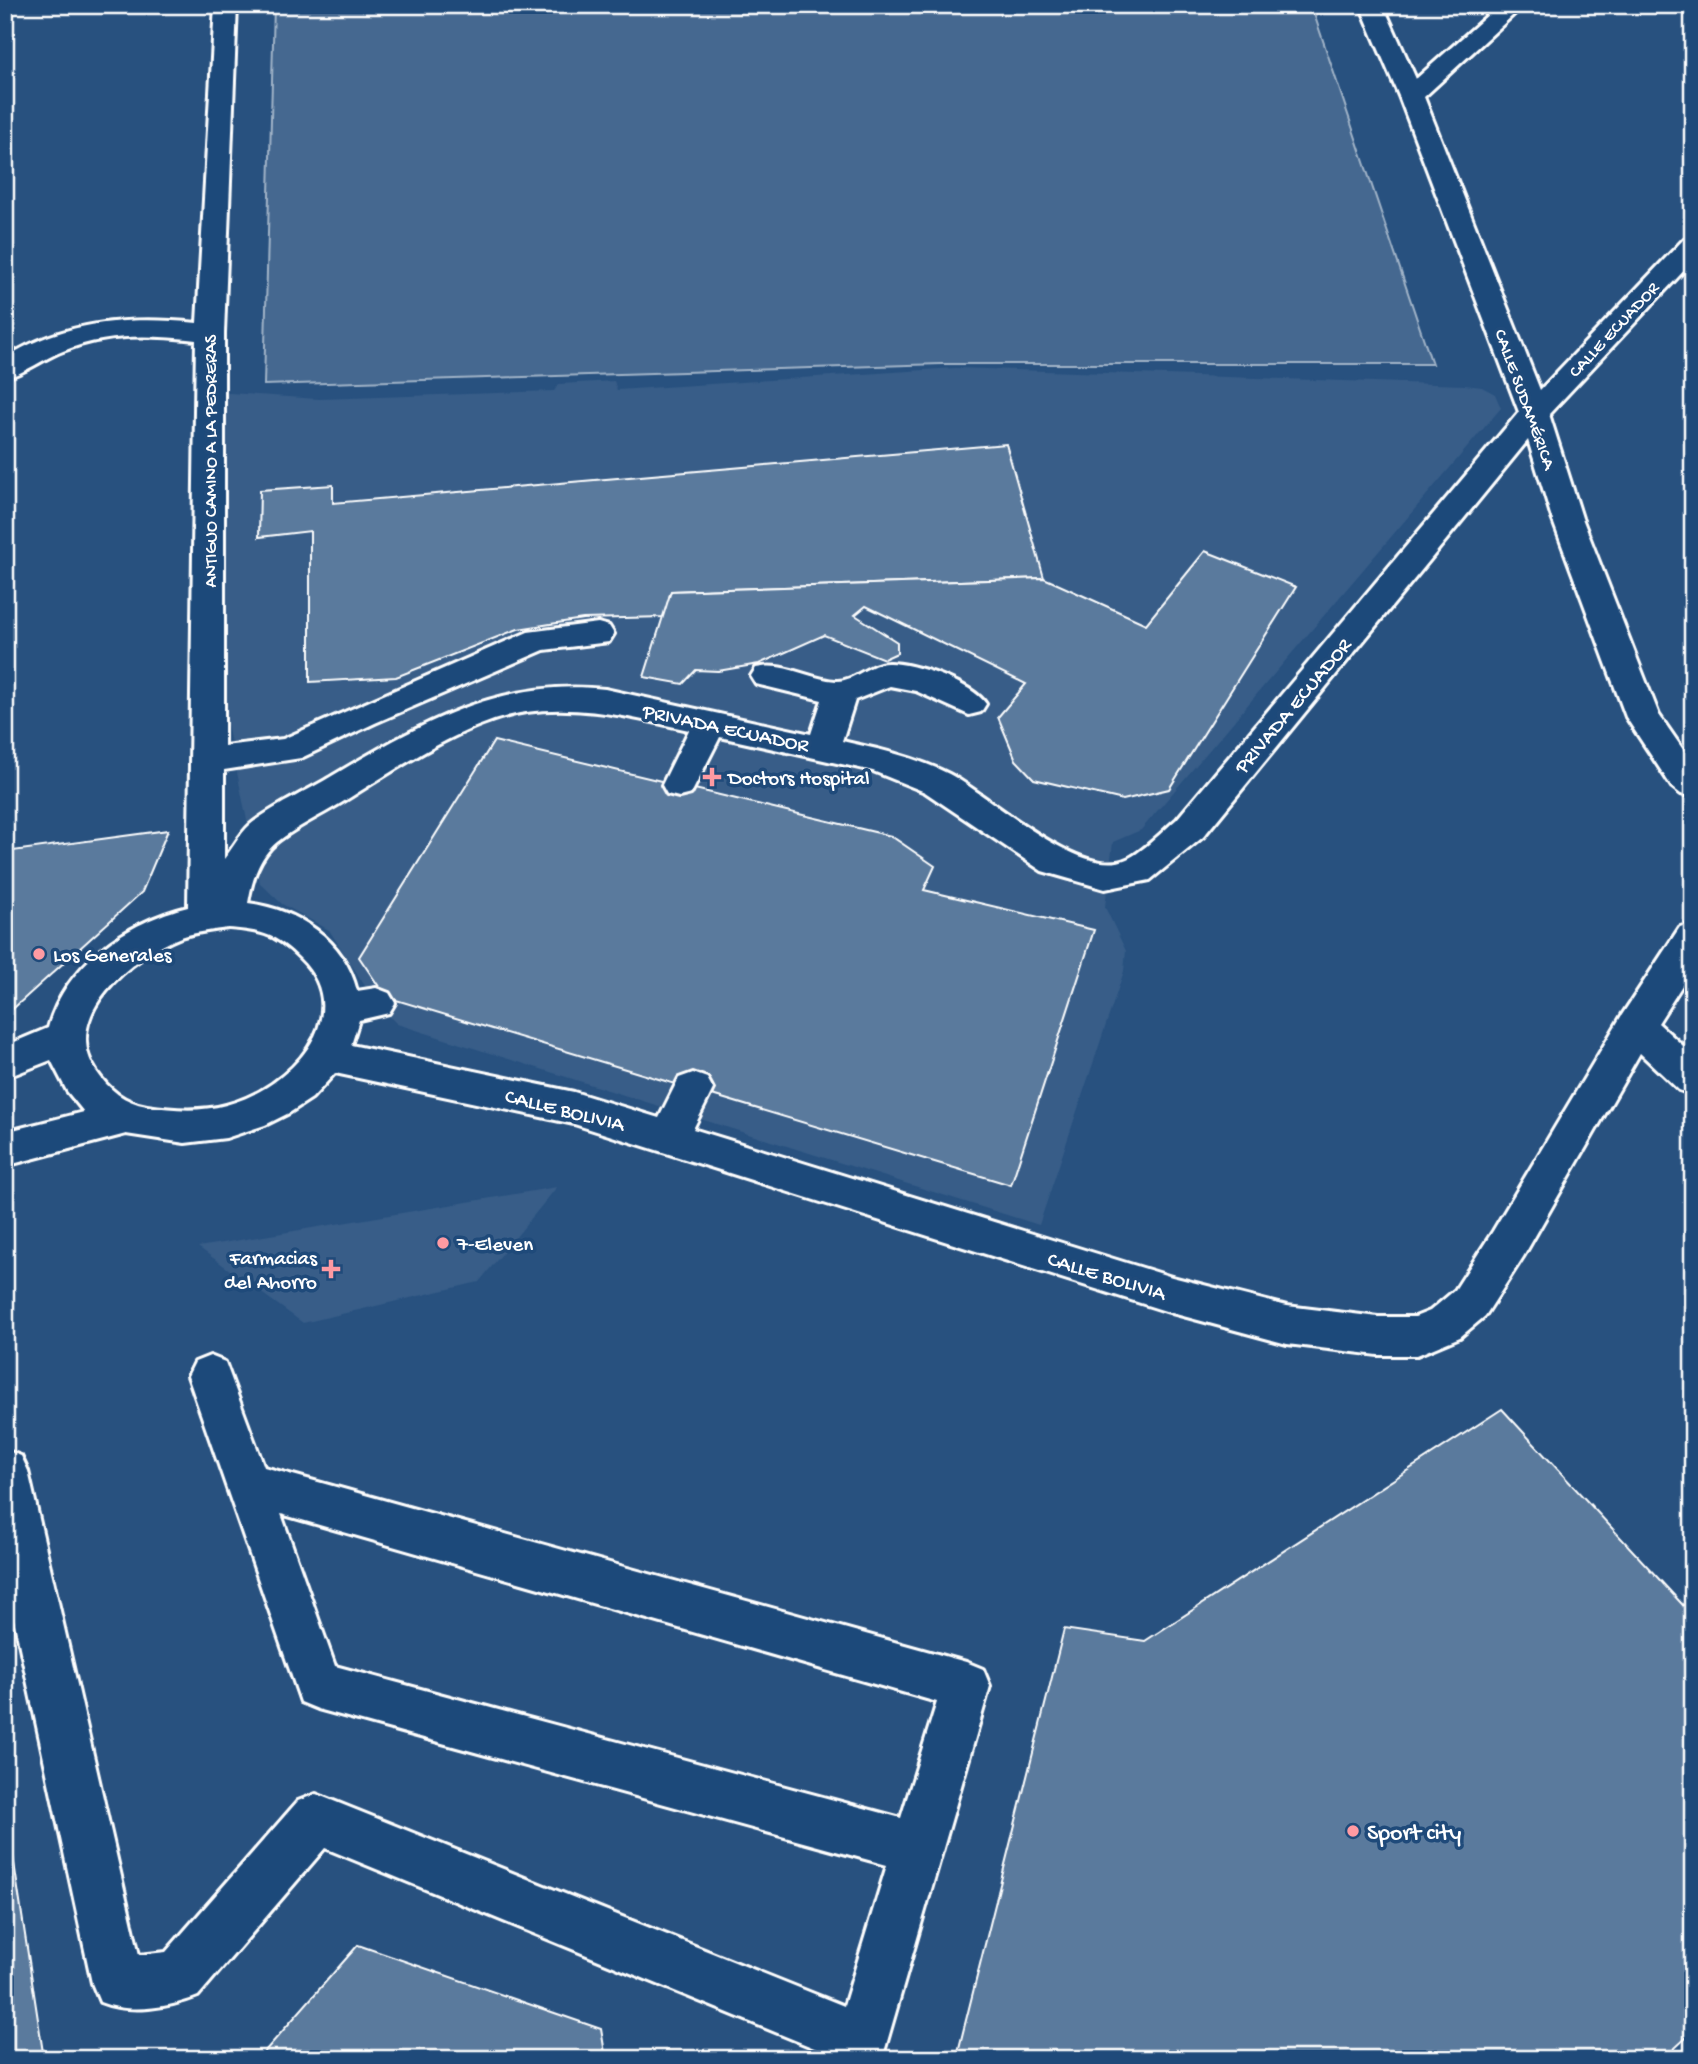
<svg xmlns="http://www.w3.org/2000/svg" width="1698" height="2064" font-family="'Gochi Hand',sans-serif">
<rect width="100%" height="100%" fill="#28517f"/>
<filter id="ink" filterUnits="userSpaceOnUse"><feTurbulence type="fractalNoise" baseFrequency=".0143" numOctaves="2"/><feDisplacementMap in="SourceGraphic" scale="14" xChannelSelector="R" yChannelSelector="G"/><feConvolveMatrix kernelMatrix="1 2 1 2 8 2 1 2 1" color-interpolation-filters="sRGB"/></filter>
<g filter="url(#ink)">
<g fill="#375d88">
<polygon points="955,368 1465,385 1482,387 1495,394 1501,408 1141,830 1113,842 1105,907 1126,951 1124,971 1039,1225 397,1024 376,1003 329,930 282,904 260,883 227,724 217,573 214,392 319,399 554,391 559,384 614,381 617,390"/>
<polygon points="557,1187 479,1282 303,1323 198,1247"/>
</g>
<polygon fill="#446890" stroke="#a2b4c8" stroke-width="2" points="274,5 1311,5 1432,364 941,364 264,385"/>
<g fill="#5a7a9d" stroke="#fff" stroke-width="2">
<polygon points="1006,444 1044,578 671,591 664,617 583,619 518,629 396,677 310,682 310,531 259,537 260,490 333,485 333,503"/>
<polygon points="1205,551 1296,587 1169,789 1123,800 1034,779 1016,760 998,717 1026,684 866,606 855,615 897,642 897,653 884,659 824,635 759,664 718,671 696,670 683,684 644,677 671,591 1044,578 1146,624"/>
<polygon points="494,741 891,836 935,866 924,890 1094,930 1011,1185 386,997 359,957"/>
<polygon points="168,830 142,892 5,1016 5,852"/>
<polygon points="1502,1409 1693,1616 1693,2021 1687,2037 1663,2059 968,2059 957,2056 1064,1629 1145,1641"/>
<polygon points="5,1804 44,2059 5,2059"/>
<polygon points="358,1945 601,2029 606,2059 258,2059"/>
</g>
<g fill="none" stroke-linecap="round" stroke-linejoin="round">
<defs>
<g id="minor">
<path d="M215,5H237L224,333V746L283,739L528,632L598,623L609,626L614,634L609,642L544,650L375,723L301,758L224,770V859C233,848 240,834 250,825C268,809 311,789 332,776C420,724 499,678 605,689L811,734L822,700L756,684L751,676L756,668C783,661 809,679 836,681C853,682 870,663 887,663C912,662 973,683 986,704L981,712L969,715L916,691L890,686L855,700L842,741C878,749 916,757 949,774C991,796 1080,881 1127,859C1143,852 1164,830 1177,819L1519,412L1399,96L1360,5H1383L1416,79L1499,5H1524L1424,97L1540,390L1684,239L1693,237V261L1549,414L1582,518L1659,715L1693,764V797L1681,794L1672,787L1626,717L1552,518L1528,440L1203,837L1150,880L1105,889L1042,871L925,792L873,771L720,737L691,794L679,797L667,794L662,785L689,730C634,718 583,704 526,712C465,721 393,771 341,803C320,816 296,827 277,842C258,858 252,880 248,903C299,910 344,939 357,991L376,988L389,993L395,1003L389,1013L359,1020L351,1045L574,1092L659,1118L679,1078L693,1073L707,1078L713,1089L693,1129L1172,1277L1287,1306L1378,1317H1415L1430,1311L1455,1290L1493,1231L1622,1015L1680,927L1693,923V968L1658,1023L1693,1055V1095L1679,1090L1640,1053L1523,1257L1485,1316L1460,1337L1417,1355H1378L1287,1344L1172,1313L574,1124L335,1073L312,1098L289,1113L265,1125L226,1138L185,1143L126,1134L5,1166V1132L84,1112L67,1091L51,1060L5,1078V1046L48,1028C65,965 127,922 188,907L196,340C150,335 107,333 63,351C44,358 26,373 5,378V358C64,321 129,316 197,323ZM228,928C240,929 253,930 265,934C278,938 290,948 300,958C360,1016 287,1090 226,1105C200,1112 173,1110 147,1106C124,1102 109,1090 96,1071C59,1015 133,956 181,937C196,932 213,930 228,928Z"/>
<path d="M210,1356L225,1362L264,1467L966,1662L983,1669L990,1686L882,2059H828L829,2054L325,1848L198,1996C168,2008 130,2014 100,2002L92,1983L5,1577V1450L21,1456L28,1471L139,1955L166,1952L298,1801L316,1794L844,2006L887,1865L318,1709L301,1702L188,1376L195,1362ZM281,1514L937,1702L901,1818L335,1666Z"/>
</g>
</defs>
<use href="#minor" stroke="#fff" stroke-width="6"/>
<use href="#minor" fill="#1f4a7a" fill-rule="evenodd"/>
</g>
</g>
<g fill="#ff9aa2" stroke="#1f4a7a" stroke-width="2.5">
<path d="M708.5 766.5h7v7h7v7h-7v7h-7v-7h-7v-7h7z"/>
<circle cx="39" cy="954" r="7"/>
<circle cx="443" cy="1243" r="7"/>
<path d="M327.5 1258.5h7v7h7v7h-7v7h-7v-7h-7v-7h7z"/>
<circle cx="1353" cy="1831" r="7"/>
</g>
<g text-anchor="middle" stroke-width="7" stroke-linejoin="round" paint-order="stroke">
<g font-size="18" fill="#fff" stroke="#1f4a7a">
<text transform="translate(1613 329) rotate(-47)" y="6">CALLE ECUADOR</text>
<text transform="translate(1526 399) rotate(70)" y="6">CALLE SUDAMÉRICA</text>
<text transform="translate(210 461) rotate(-90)" y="6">ANTIGUO CAMINO A LA PEDRERAS</text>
</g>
<g font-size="21" fill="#fff" stroke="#1f4a7a">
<text transform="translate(1292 705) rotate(-50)" y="7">PRIVADA ECUADOR</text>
<text transform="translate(726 727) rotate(12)" y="7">PRIVADA ECUADOR</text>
<text transform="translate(565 1109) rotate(14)" y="7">CALLE BOLIVIA</text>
<text transform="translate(1107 1275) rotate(17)" y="7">CALLE BOLIVIA</text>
</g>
<g font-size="21" fill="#fff" stroke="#1f4a7a" text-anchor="start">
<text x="728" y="784">Doctors Hospital</text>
<text x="53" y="961">Los Generales</text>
<text x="457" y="1250">7-Eleven</text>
<text x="317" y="1264" text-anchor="end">Farmacias<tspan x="317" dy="24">del Ahorro</tspan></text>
</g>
<g font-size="24" fill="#fff" stroke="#1f4a7a" text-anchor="start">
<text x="1367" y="1839">Sport city</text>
</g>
</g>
<rect width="1698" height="2064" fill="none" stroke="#1f4a7a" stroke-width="28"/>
<rect x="14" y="14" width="1670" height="2036" fill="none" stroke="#fff" stroke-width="2.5" filter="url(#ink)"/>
</svg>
